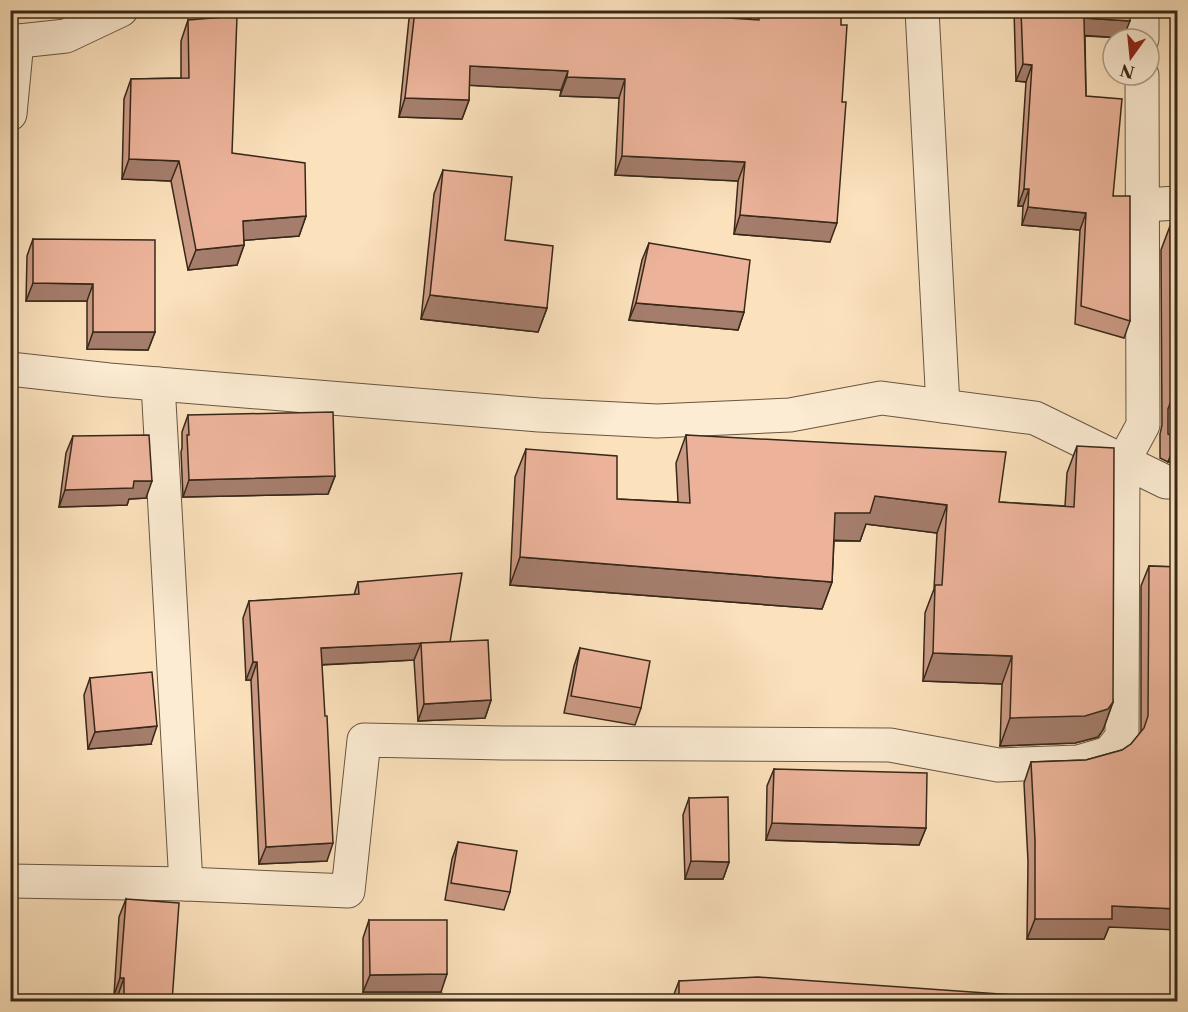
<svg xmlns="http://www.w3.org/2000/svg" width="1188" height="1012" font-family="'Libre Caslon Text',serif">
<rect width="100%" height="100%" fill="#fbe1bc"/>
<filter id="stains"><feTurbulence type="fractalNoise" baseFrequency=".00333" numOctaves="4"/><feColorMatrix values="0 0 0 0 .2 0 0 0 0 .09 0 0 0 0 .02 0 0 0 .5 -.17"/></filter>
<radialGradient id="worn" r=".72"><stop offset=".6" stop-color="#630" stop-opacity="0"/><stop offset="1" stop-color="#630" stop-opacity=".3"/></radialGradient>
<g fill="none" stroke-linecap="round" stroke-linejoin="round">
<defs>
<g id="minor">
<polyline points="922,10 943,406"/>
<polyline points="1142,10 1142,39"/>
<polyline points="10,42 66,36 121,10"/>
<polyline points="10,114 17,41"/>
<polyline points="1143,205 1178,203"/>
<polyline points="10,369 109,380 539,415 657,421 790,415 881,398 1035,418 1166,482 1178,482"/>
<polyline points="158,384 186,884"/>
<polyline points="10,881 186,884 348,891 364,740 503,743 890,745 998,765 1078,762 1109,753 1122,737 1123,462 1143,425 1142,75"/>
</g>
</defs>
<use href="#minor" stroke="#685642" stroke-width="35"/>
<use href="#minor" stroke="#fcecd3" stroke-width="33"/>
</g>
<g fill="#cb9a84" stroke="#372819" stroke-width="1.5">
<polygon points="412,10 634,10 634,12 751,19 751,10 841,10 830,242 734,234 738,181 615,175 619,98 560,96 561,90 469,85 469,100 462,119 399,117 409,19"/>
<polygon points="1014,10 1130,10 1123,38 1085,36 1086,96 1113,196 1130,321 1124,338 1075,324 1080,230 1022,225 1023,206 1018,206 1026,82 1016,81"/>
<polygon points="188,20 232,153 306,216 299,236 244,240 244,245 237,265 188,270 171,181 122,179 124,99 131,79 181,78 181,41"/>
<polygon points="443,170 505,240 547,308 538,332 421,319 434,194"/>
<polygon points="1170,226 1178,226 1178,462 1168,462 1160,458 1160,434 1162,425 1161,250"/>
<polygon points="33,239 155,332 148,350 87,349 87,301 26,301 27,256"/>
<polygon points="649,243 744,312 738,330 629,320 642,260"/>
<polygon points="188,415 335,476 328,494 183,497 181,452 182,448 182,432"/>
<polygon points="686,435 999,502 1065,506 1067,473 1077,446 1113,702 1103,730 1098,737 1075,743 1000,746 1002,684 923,681 925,613 934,589 937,533 866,524 860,541 834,541 832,582 822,609 510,585 515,477 526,449 617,499 678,502 676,463"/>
<polygon points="73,436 146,498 129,499 127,505 59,507 66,453"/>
<polygon points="1149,566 1178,567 1109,927 1104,939 1027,939 1028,861 1024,783 1031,762 1086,760 1122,750 1131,744 1141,732 1141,586"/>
<polygon points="358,582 450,642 491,700 485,718 418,721 414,660 322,665 327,861 259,864 251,680 246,680 243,618 249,601 354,595"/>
<polygon points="580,648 641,708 635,725 564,713 574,666"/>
<polygon points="90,678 151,744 88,749 84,695"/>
<polygon points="774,769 926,828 919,845 766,840 767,786"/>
<polygon points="689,798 729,862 723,879 685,879 683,815"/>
<polygon points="458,842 510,892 504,910 445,900 452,859"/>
<polygon points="126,899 172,1002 118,1002 118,995 114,995 119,917"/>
<polygon points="369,920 441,992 363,992 363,938"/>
<polygon points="679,981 1113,1002 671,1002"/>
</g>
<g fill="#a57d6c" stroke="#372819" stroke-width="1.5">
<polygon points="1084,18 1130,21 1123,38 1078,35"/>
<polygon points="1023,64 1032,65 1026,82 1016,81"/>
<polygon points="470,66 568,71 561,90 463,85"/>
<polygon points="567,77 625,79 619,98 560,96"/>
<polygon points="405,98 469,100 462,119 399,117"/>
<polygon points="622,156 745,162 738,181 615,175"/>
<polygon points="129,159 179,161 171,181 122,179"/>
<polygon points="1024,189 1029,189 1023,206 1018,206"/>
<polygon points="1028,207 1086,213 1080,230 1022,225"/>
<polygon points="740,215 837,223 830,242 734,234"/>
<polygon points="306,216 299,236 236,241 243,221"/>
<polygon points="244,245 237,265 188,270 196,250"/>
<polygon points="33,283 93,284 87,301 26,301"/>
<polygon points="430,295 547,308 538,332 421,319"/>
<polygon points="636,303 744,312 738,330 629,320"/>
<polygon points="93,332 155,332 148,350 87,349"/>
<polygon points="1177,438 1178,462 1168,462"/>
<polygon points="335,476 328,494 183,497 189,480"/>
<polygon points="134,481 152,481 146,498 129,499 127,505 59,507 65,490"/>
<polygon points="875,496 947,505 937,533 866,524 860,541 825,540 835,513"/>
<polygon points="520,557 832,582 822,609 510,585"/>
<polygon points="421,643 414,660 315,665 321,648"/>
<polygon points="933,653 1012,656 1002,684 923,681"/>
<polygon points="253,662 257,662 251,680 246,680"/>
<polygon points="491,700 485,718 418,721 424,704"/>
<polygon points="1113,702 1103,730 1098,737 1075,743 1000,746 1010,718"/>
<polygon points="157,726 151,744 88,749 95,732"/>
<polygon points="772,823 926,828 919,845 766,840"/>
<polygon points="333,843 327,861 259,864 266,847"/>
<polygon points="691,861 729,862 723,879 685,879"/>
<polygon points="1112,906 1178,909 1178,930 1109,927 1104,939 1027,939 1035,919"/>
<polygon points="447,974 441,992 363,992 370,975"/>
<polygon points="120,978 124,978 118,995 114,995"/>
</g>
<g fill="#ecb39a" stroke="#372819" stroke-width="1.5">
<polygon points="415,10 634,10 634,12 759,20 758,10 841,10 841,25 847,25 842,102 846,102 837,223 740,215 745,162 622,156 625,79 567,77 568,71 470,66 469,100 405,98"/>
<polygon points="1021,10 1130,10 1130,21 1084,18 1086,96 1122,99 1113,196 1130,196 1130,321 1081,306 1086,213 1028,207 1029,189 1024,189 1032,65 1023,64"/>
<polygon points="237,16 232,153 305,163 306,216 243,221 244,245 196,250 179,161 129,159 131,79 189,78 188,20"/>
<polygon points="443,170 512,177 505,240 553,246 547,308 430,295"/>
<polygon points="1170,226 1178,226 1178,438 1168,434 1168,409 1171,401"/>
<polygon points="33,239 155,240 155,332 93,332 93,284 33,283"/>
<polygon points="649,243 750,260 744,312 636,303"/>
<polygon points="333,412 335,476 189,480 187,435 189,435 188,415"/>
<polygon points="149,435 152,481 134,481 133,488 65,490 73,436"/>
<polygon points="686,435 1006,452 999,502 1074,507 1077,446 1114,448 1113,702 1108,709 1085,716 1010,718 1012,656 933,653 935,585 942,585 947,505 875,496 870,513 835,513 832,582 520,557 526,449 617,456 617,499 690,503"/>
<polygon points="1149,566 1178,567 1178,909 1112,906 1112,919 1035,919 1035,840 1031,762 1086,760 1122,750 1131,744 1144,728 1148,716"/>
<polygon points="462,573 450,642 321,648 325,716 327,716 333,843 266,847 257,662 253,662 249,601 359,594 358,582"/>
<polygon points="488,640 491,700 424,704 421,643"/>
<polygon points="580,648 650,661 641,708 571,696"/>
<polygon points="152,672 157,726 95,732 90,678"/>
<polygon points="774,769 927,773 926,828 772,823"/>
<polygon points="728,797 729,862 691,861 689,798"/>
<polygon points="458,842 517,851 510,892 451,883"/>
<polygon points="126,899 179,903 172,1002 124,1002 124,978 120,978"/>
<polygon points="369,920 447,920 447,974 370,975"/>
<polygon points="758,977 1113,1002 679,1002 679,981"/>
</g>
<rect width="1188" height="1012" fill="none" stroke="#fbe1bc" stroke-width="36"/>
<rect x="12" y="12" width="1164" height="988" fill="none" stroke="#372819" stroke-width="3"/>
<rect x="18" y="18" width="1152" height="976" fill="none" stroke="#372819" stroke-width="1.5"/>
<g transform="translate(1131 57) rotate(195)"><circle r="28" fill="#fcecd3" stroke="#ad9e89" stroke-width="1.5"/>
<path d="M0-4.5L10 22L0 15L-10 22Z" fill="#8f2418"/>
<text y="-9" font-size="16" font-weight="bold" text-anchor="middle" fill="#372819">N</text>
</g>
<rect width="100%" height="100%" filter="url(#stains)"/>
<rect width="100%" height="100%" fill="url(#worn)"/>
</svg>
